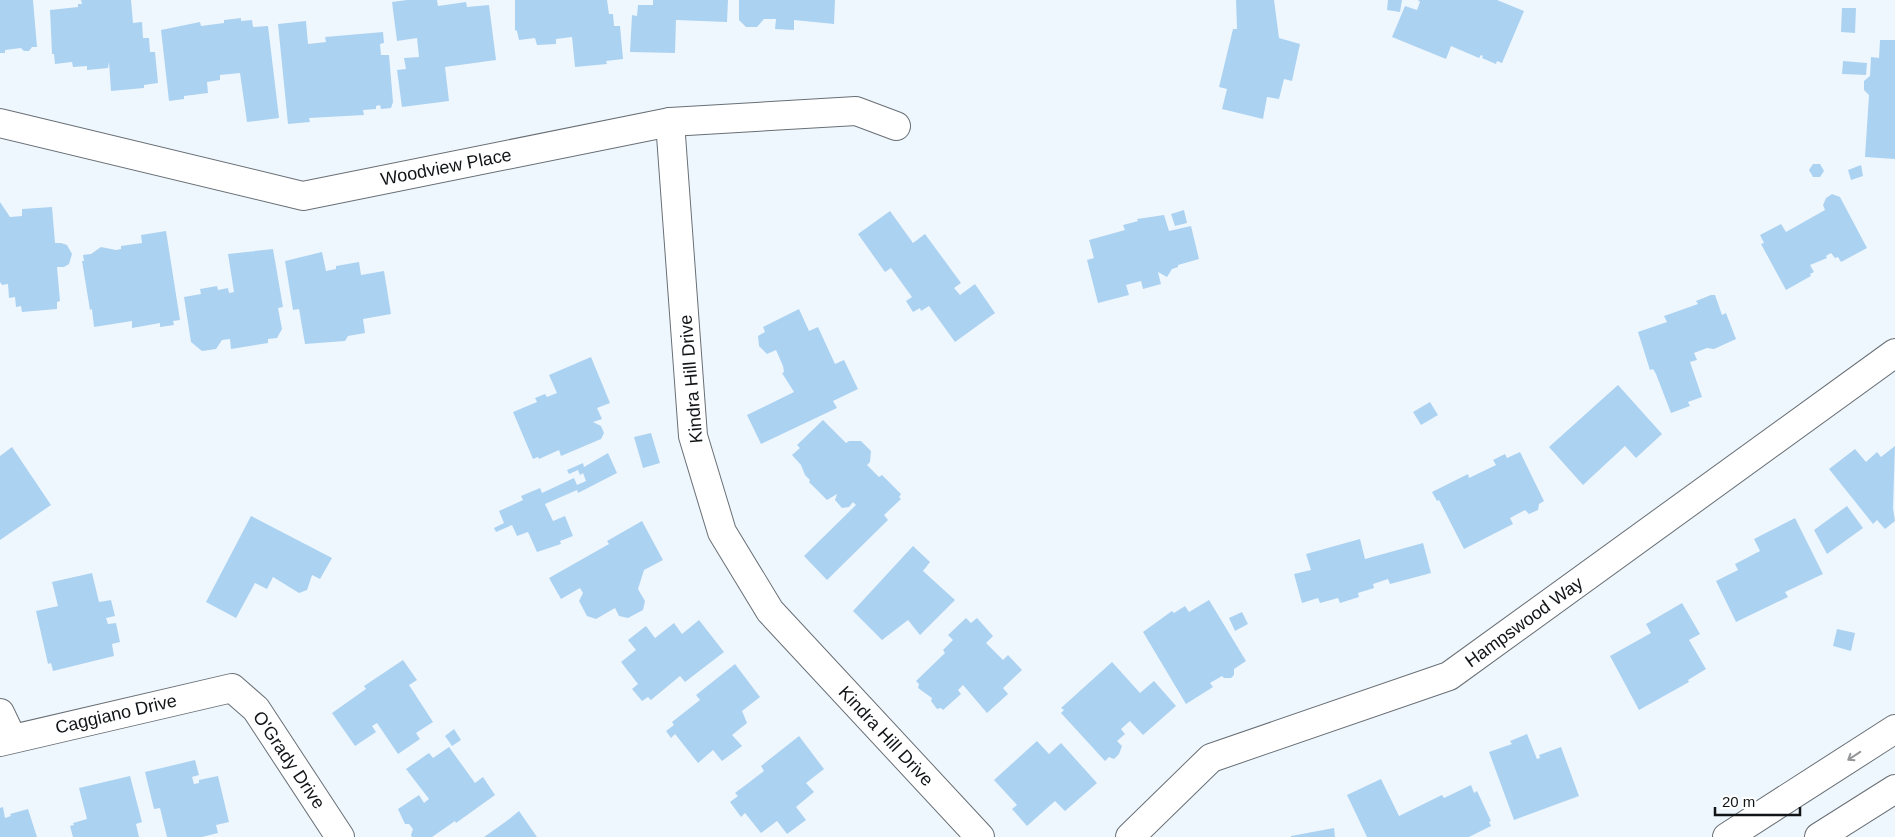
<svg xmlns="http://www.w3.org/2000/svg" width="1895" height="837" font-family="Arial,sans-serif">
<rect width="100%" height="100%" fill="#eff7fe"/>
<g fill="#acd2f2">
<polygon points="0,0 33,0 37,47 32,47 29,51 24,51 21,48 5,50 5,53 0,53"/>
<polygon points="81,0 131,0 133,23 142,22 143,38 149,38 150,52 155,52 158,83 144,85 144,88 111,91 109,62 108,68 87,70 87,66 73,67 72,62 55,64 54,54 52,54 50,10 78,7 78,4 82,4"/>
<polygon points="407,0 437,0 438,6 466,2 467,7 489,5 496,60 445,67 449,101 402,107 397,70 406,69 404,58 419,57 417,38 397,41 392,2"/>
<polygon points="515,0 607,0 609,14 613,14 614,26 620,26 623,59 606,61 607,64 575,67 572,37 556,39 556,44 537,45 535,38 519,40 517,31 515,30"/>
<polygon points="653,0 728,0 727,22 676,20 675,53 630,52 632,15 637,16 638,5 653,5"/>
<polygon points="739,0 835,0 834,24 794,20 794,30 775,29 776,19 764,19 757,27 746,27 739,20"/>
<polygon points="1236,0 1274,0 1279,38 1300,44 1292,81 1284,79 1279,99 1267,97 1263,119 1222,109 1227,89 1219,87 1233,29 1237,29"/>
<polygon points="1388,0 1402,0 1400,12 1387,10"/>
<polygon points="1418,0 1497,0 1524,11 1502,63 1497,61 1496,64 1482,58 1483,56 1481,55 1479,58 1451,46 1446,59 1392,37 1405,6 1417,10 1420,2"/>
<polygon points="1842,8 1856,8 1855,33 1841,32"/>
<polygon points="241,18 241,21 252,20 253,27 268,26 279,118 247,122 240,73 220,75 220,80 207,82 208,93 184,96 184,99 169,101 161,30 200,22 201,26 224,23 224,20"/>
<polygon points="306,21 308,44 326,42 325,37 383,32 384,43 380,44 381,55 389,55 393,102 391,108 381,109 380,105 376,106 376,109 363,110 364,115 309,118 310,122 288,124 278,24"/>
<polygon points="1880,40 1895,40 1895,159 1865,157 1869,95 1864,90 1864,81 1870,76 1871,57 1879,58"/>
<polygon points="1843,61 1867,63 1866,75 1842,74"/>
<polygon points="1813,164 1820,164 1824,171 1820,177 1813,177 1809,170"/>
<polygon points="1861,165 1863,176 1851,180 1848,170"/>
<polygon points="1832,194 1840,197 1867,248 1841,262 1838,257 1835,258 1831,253 1826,256 1827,258 1810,265 1814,272 1810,274 1811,276 1786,290 1761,244 1764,243 1760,235 1781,224 1786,232 1825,210 1823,205 1826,198"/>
<polygon points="0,202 10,217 22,216 22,209 52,207 55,243 61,243 67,245 72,254 69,264 64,267 57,267 60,301 57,302 57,309 22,312 21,306 16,307 15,297 9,298 8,284 2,285 0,282"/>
<polygon points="1184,210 1187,223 1175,226 1171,214"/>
<polygon points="890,211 913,243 925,234 961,283 954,288 960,295 975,284 995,313 955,342 929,306 921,311 920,308 913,312 906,301 912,297 891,268 885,272 858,234"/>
<polygon points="1164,215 1169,231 1191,226 1199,259 1178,265 1178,267 1172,269 1167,277 1158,272 1161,284 1143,289 1141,281 1126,285 1129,295 1098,303 1087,260 1094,258 1089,240 1125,230 1123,225 1138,221 1137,219"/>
<polygon points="166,231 180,320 173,321 174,325 160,327 160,323 132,328 132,321 94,327 92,309 90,310 82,261 84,261 83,255 91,254 101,247 116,250 121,249 121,246 142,243 141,235"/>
<polygon points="273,249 283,307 278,308 282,329 277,338 268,339 268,343 231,349 230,339 222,340 216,349 202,351 191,342 184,297 201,294 200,289 217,286 218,290 228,288 229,293 234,292 228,254"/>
<polygon points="322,252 326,271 336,269 336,266 359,262 361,275 384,271 391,314 363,319 365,333 348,336 345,341 305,344 299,309 293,310 285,261"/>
<polygon points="1711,295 1715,295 1722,315 1726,313 1736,339 1714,349 1707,348 1694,353 1697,360 1690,362 1702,397 1688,402 1690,406 1671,413 1656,374 1653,369 1650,370 1638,332 1667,322 1664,316 1698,304 1696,301"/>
<polygon points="799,309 809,331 818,327 835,364 844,360 858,389 833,401 837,408 761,444 747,415 794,392 782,373 784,372 783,366 776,350 767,354 759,346 758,336 765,332 763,327"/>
<polygon points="591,357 610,403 597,408 602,419 593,422 601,426 604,433 601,439 561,456 559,450 539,459 538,457 533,459 513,412 537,402 535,398 545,394 547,397 557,393 549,375"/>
<polygon points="1618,385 1662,434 1636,458 1625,446 1583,485 1549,447"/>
<polygon points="1430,402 1438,415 1421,425 1413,412"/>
<polygon points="823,420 846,443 849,441 861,441 871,451 870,462 867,465 879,477 882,475 901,494 899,497 901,499 884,515 888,520 827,580 804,556 856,505 853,502 849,507 842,508 835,500 837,494 827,500 809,482 810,480 805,475 801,465 792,455 800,448 797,445"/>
<polygon points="651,433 660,463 643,468 634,437"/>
<polygon points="1895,446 1893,508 1895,521 1885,529 1877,520 1873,524 1829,469 1855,449 1866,462 1877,452 1881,457"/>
<polygon points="12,447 51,505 0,540 0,456"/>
<polygon points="1520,452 1544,501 1539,504 1538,510 1529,514 1525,510 1510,518 1513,524 1464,549 1439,500 1437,501 1432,492 1468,474 1469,478 1496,465 1493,460 1505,454 1507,458"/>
<polygon points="608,453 617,473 578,493 577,490 545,504 553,521 565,516 573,536 560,541 561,544 537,552 528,532 517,536 512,525 496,532 494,528 504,523 499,511 523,500 521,496 540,488 542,493 574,478 577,485 586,481 583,473 580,475 578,470 569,474 567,470 583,463 584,467"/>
<polygon points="1847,506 1863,528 1827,554 1814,530"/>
<polygon points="251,516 332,558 320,579 312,575 307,590 299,593 273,577 267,589 255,583 236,618 206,602"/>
<polygon points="1795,518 1823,574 1785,592 1788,597 1736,622 1716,581 1738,570 1735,564 1760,551 1754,539"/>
<polygon points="642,521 663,560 644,570 638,589 645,601 643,610 628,618 619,616 615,608 596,619 587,616 579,601 583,593 580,588 561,599 549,578 609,544 607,541"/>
<polygon points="1360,539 1365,559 1423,543 1431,573 1390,584 1388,579 1373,584 1374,588 1358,593 1359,597 1340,603 1338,598 1320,603 1318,598 1302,603 1294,574 1311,570 1306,554"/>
<polygon points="913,546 930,562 923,571 955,600 920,635 908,620 882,640 853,611"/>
<polygon points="92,573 99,602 111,600 115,616 106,618 108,624 116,623 120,642 112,644 114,656 53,671 51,663 48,664 36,611 58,606 52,582"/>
<polygon points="1209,600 1246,661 1234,669 1234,675 1231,678 1224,678 1222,676 1210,683 1213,687 1186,704 1143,632 1172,611 1174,613 1185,606 1189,612"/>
<polygon points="1682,603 1700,634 1689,640 1706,669 1688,680 1689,682 1639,710 1610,656 1651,633 1646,624"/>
<polygon points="1242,612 1248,624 1235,631 1229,618"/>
<polygon points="966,618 971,623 977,618 993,636 986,643 1003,660 1008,655 1022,670 1003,688 1008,694 987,713 963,685 958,690 961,694 943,710 941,708 937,709 931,701 932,698 918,688 919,684 916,681 945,653 943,650 953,640 948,635"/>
<polygon points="699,620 724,652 685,682 680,676 651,700 648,697 642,701 632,689 638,684 621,662 636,650 628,640 646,626 655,638 674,623 682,634"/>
<polygon points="1837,629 1855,633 1851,651 1833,646"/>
<polygon points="403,660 417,680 409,685 433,722 416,733 420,739 398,754 377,723 372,726 376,732 355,746 332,713 366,689 364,686"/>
<polygon points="1112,662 1140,693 1154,681 1176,706 1143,735 1130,721 1121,729 1125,734 1117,741 1122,746 1119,754 1114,759 1109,757 1105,761 1061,713 1064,710 1061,708"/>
<polygon points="735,664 760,697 742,711 747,723 732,735 742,746 722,761 713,750 698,763 675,734 671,738 666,731 674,725 672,722 700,700 696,695"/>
<polygon points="454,729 461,740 452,746 445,736"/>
<polygon points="1527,734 1537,759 1540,758 1539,755 1561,747 1579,796 1514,820 1489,752 1512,744 1510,741"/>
<polygon points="799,736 824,769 806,783 814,792 796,807 806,820 787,834 777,821 761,833 745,813 741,817 730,802 738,796 735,793 764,771 761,766"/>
<polygon points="1037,741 1049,754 1061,743 1097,783 1065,811 1055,801 1027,826 1012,809 1017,805 994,780"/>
<polygon points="449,747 475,783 483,777 495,795 456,823 455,821 432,837 412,837 411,835 413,829 409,824 405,824 398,809 419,795 424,803 429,799 406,769 429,753 433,758"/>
<polygon points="195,760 199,775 192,777 194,784 199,783 199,780 218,776 229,822 216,825 218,833 202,837 167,837 160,808 154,809 145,772"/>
<polygon points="130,776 142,822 136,824 139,837 73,837 70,826 74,825 73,823 87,819 79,788"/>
<polygon points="1381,779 1399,816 1442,795 1444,798 1471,785 1474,793 1477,791 1491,821 1489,822 1491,826 1469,837 1367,837 1347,795"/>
<polygon points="3,807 5,818 11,816 10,814 28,809 37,837 0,837 0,808"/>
<polygon points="519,811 537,837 484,837 508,820"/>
<polygon points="1334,828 1335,837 1291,837 1291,836"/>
</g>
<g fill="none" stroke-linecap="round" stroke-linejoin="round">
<defs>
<g id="minor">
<polyline points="670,122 693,436 722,532 770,611 980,837"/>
<polyline points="0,123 303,196 670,122 856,111 896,126"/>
<polyline points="0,713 12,738"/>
<polyline points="0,742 232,688 256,709 340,837"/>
<polyline points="1130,837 1211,758 1449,676 1895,353"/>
</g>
<g id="major">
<polyline points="1727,837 1895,729"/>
<polyline points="1819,837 1895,789"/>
</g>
</defs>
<use href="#minor" stroke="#686f75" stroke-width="30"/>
<use href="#major" stroke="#686f75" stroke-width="30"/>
<use href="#minor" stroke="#fff" stroke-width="28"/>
<use href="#major" stroke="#fff" stroke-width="28"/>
</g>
<defs><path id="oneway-shaft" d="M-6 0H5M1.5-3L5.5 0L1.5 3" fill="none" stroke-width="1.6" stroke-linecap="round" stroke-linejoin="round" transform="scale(1.25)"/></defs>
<use stroke="#949697" href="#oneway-shaft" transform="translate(1854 756) rotate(147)"/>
<g text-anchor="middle" stroke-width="5" stroke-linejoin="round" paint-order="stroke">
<g font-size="18" fill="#121517" stroke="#fff">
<text transform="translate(446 167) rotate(-11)" y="6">Woodview Place</text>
<text transform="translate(691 379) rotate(-95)" y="6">Kindra Hill Drive</text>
<text transform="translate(1524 622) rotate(-36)" y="6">Hampswood Way</text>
<text transform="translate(116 714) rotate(-13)" y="6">Caggiano Drive</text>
<text transform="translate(886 736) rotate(47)" y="6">Kindra Hill Drive</text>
<text transform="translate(289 760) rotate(56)" y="6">O'Grady Drive</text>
</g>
</g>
<path d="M1715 807v8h85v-8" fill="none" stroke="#121517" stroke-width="2.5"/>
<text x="1722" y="807" font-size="15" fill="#121517" stroke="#ffffff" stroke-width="4" paint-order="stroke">20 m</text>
</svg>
